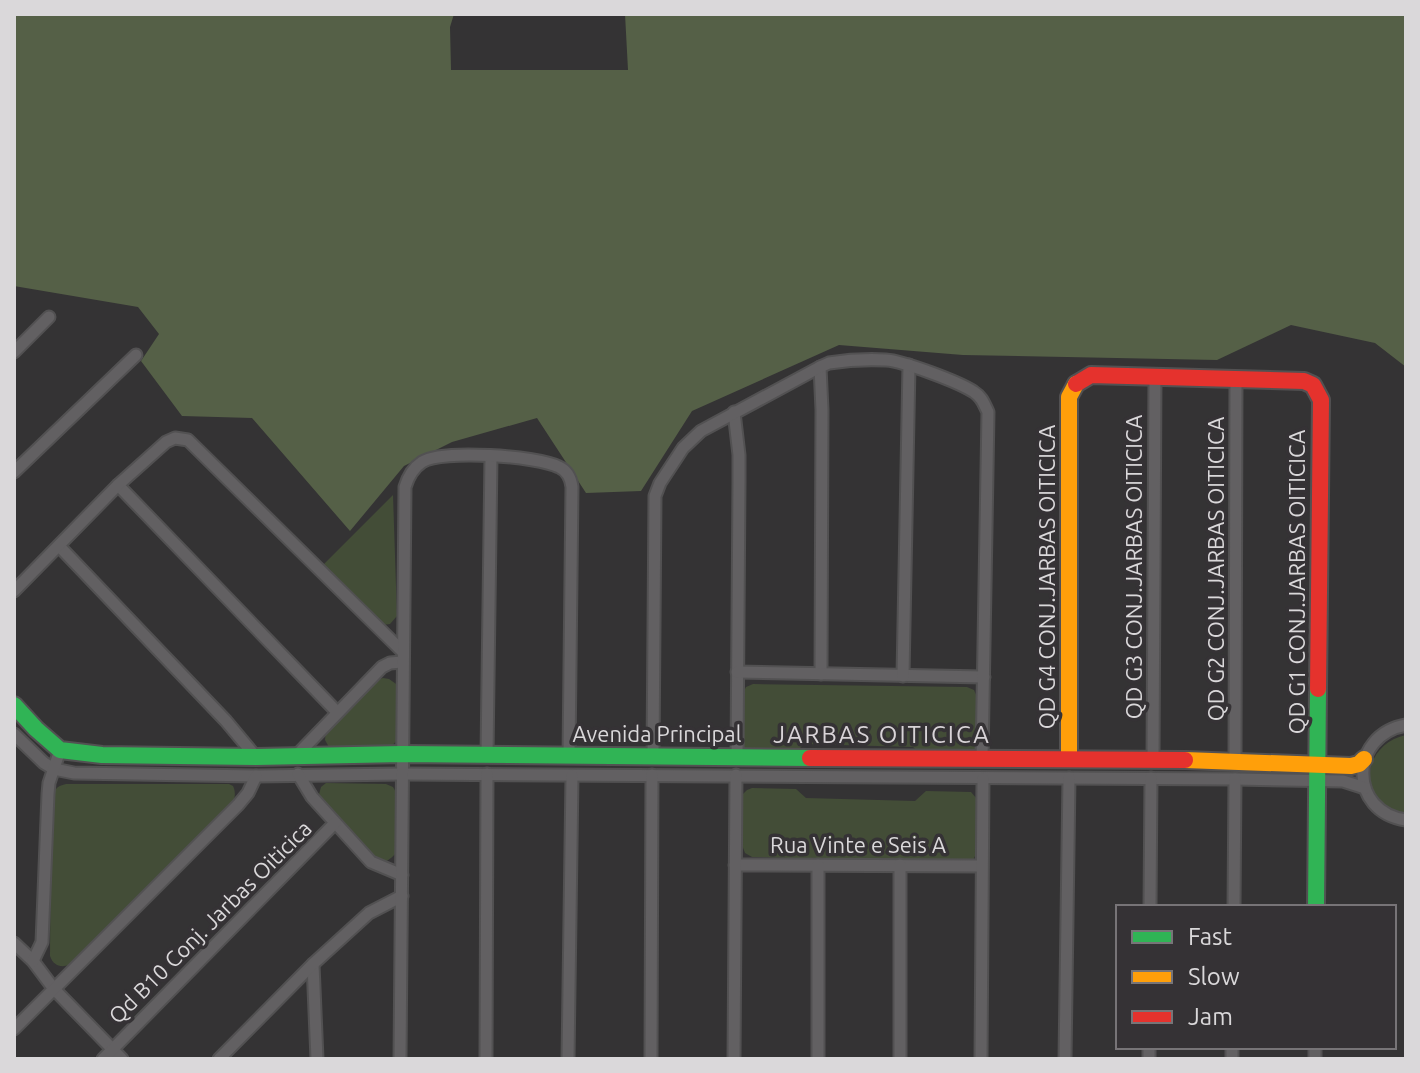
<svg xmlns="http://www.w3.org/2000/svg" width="1420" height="1073" font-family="Ubuntu,sans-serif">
<rect width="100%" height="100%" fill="#343334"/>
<g fill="#434d37">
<polygon points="393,495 397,616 390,624 383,625 323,565"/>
<polygon points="383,678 389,679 399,686 398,739 391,747 330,749 325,740 326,730 377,680"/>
<polygon points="753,684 967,687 974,690 977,697 976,749 973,754 924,757 913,747 804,744 795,753 745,750 742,746 742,695 746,687"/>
<path d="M1406,735V814C1400,813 1393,812 1388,808C1355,786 1370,742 1406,735Z"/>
<path d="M326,783L386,784L393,787L397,794L396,853C391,859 386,862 379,863L318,798L321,787Z"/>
<path d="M66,784H229L233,786C236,792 235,799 232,806L69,965C60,968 53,965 50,956L51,800C53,791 56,786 66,784Z"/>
<polygon points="752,788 796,789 806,798 915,801 926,791 971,792 977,799 976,854 973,860 966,863 752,857 745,853 742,845 743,794 747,790"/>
</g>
<polygon fill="#556047" points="14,14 454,14 450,27 451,70 628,70 625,14 1406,14 1406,367 1375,343 1291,325 1217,360 963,355 839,345 692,411 641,491 586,493 537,418 452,442 404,466 350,531 252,418 182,416 141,361 159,334 138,307 14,286"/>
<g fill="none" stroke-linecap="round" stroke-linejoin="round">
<defs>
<g id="street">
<polyline points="14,352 49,317"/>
<polyline points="820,367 822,410 821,674"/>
<polyline points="734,412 739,455 739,482 737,756"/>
<polyline points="14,472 136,355"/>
<polyline points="118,485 337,712"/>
<polyline points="59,546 226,721 256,757"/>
<polyline points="14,591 118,485 166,442 175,438 188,440 402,651"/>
<polyline points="737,672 984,677"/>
<polyline points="903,676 909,365"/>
<path d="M1406,725C1349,735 1348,812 1406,820"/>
<polyline points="14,734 44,763 54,769 74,773 256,776 402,774 1235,779 1343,781 1365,788"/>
<polyline points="487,755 491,456"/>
<polyline points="296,756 382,667 390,663 402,662"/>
<path d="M653,756L655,496L660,483L683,448L701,431L820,367L829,363C848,360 867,359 886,360C903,361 959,382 974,392C982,397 984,404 988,412L982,760"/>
<polyline points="1153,759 1155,376"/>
<polyline points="1235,761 1236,378"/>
<polyline points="298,774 312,797 371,862 402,875"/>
<polyline points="735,865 981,866"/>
<polyline points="818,865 818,1059"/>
<polyline points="900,865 900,1059"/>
<polyline points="1150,907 1151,778"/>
<polyline points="1234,907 1235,779"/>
<polyline points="14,943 33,961 54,989 122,1059"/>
<polyline points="33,961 42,942 48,794 49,783 60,750"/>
<polyline points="313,964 317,1059"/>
<polyline points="14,1029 238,805 248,793 256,776"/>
<polyline points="103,1059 335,823"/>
<polyline points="219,1059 313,964 369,913 402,896"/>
<path d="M400,1059L405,487C408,477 413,468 422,462C442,449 538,456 559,467C568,471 571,479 572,487L569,756"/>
<polyline points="486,1059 487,774"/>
<polyline points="568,1059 572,776"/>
<polyline points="651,1059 652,775"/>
<polyline points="734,1059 736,775"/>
<polyline points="981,1059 983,779"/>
<polyline points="1065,1059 1069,778"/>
<polyline points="1149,1059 1149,1047"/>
<polyline points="1232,1059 1232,1047"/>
<polyline points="1315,1059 1315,1047"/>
</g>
<g id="fast">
<polyline points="14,705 36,729 60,750 102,755 256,757 402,754 810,758"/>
<polyline points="1316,907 1318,689"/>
</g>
<g id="slow">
<polyline points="1069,758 1069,397 1076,384"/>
<polyline points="1185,760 1351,766 1359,764 1364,759"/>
</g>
<g id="jam">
<polyline points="1076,384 1091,375 1304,381 1313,385 1321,400 1318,689"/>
<polyline points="810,758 1185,760"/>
</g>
</defs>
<use href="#street" stroke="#525152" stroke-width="15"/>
<use href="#fast" stroke="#525152" stroke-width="20"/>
<use href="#slow" stroke="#525152" stroke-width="20"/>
<use href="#jam" stroke="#525152" stroke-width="20"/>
<use href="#street" stroke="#626062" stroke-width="11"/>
<use href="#fast" stroke="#30b455" stroke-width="16"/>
<use href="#slow" stroke="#ff9f0a" stroke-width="16"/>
<use href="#jam" stroke="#e5322d" stroke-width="16"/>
</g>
<g text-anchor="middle" stroke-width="7" stroke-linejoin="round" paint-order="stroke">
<g font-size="22" fill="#dad8da" stroke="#353235">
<text transform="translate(1134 567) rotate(-90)" y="8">QD G3 CONJ.JARBAS OITICICA</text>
<text transform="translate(1216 569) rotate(-90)" y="8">QD G2 CONJ.JARBAS OITICICA</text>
<text transform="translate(1047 577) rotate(-90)" y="8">QD G4 CONJ.JARBAS OITICICA</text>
<text transform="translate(1297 582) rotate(-90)" y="8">QD G1 CONJ.JARBAS OITICICA</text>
<text x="657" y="742">Avenida Principal</text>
<text x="858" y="853">Rua Vinte e Seis A</text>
<text transform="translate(210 922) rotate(-45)" y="8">Qd B10 Conj. Jarbas Oiticica</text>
</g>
<g font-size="24" letter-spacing="2" fill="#d8d3d7" stroke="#353235">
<text x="882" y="743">JARBAS OITICICA</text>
</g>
</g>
<rect width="1420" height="1073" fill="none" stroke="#dad8da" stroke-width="32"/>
<rect x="1116" y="905" width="280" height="144" fill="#353235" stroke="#777477" stroke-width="2"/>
<rect x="1132" y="931" width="40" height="12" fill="#30b455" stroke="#777477" stroke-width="2"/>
<text x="1188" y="945" font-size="24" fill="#dad8da">Fast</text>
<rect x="1132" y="971" width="40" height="12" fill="#ff9f0a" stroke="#777477" stroke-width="2"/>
<text x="1188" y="985" font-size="24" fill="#dad8da">Slow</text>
<rect x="1132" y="1011" width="40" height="12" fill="#e5322d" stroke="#777477" stroke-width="2"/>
<text x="1188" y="1025" font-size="24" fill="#dad8da">Jam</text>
</svg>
